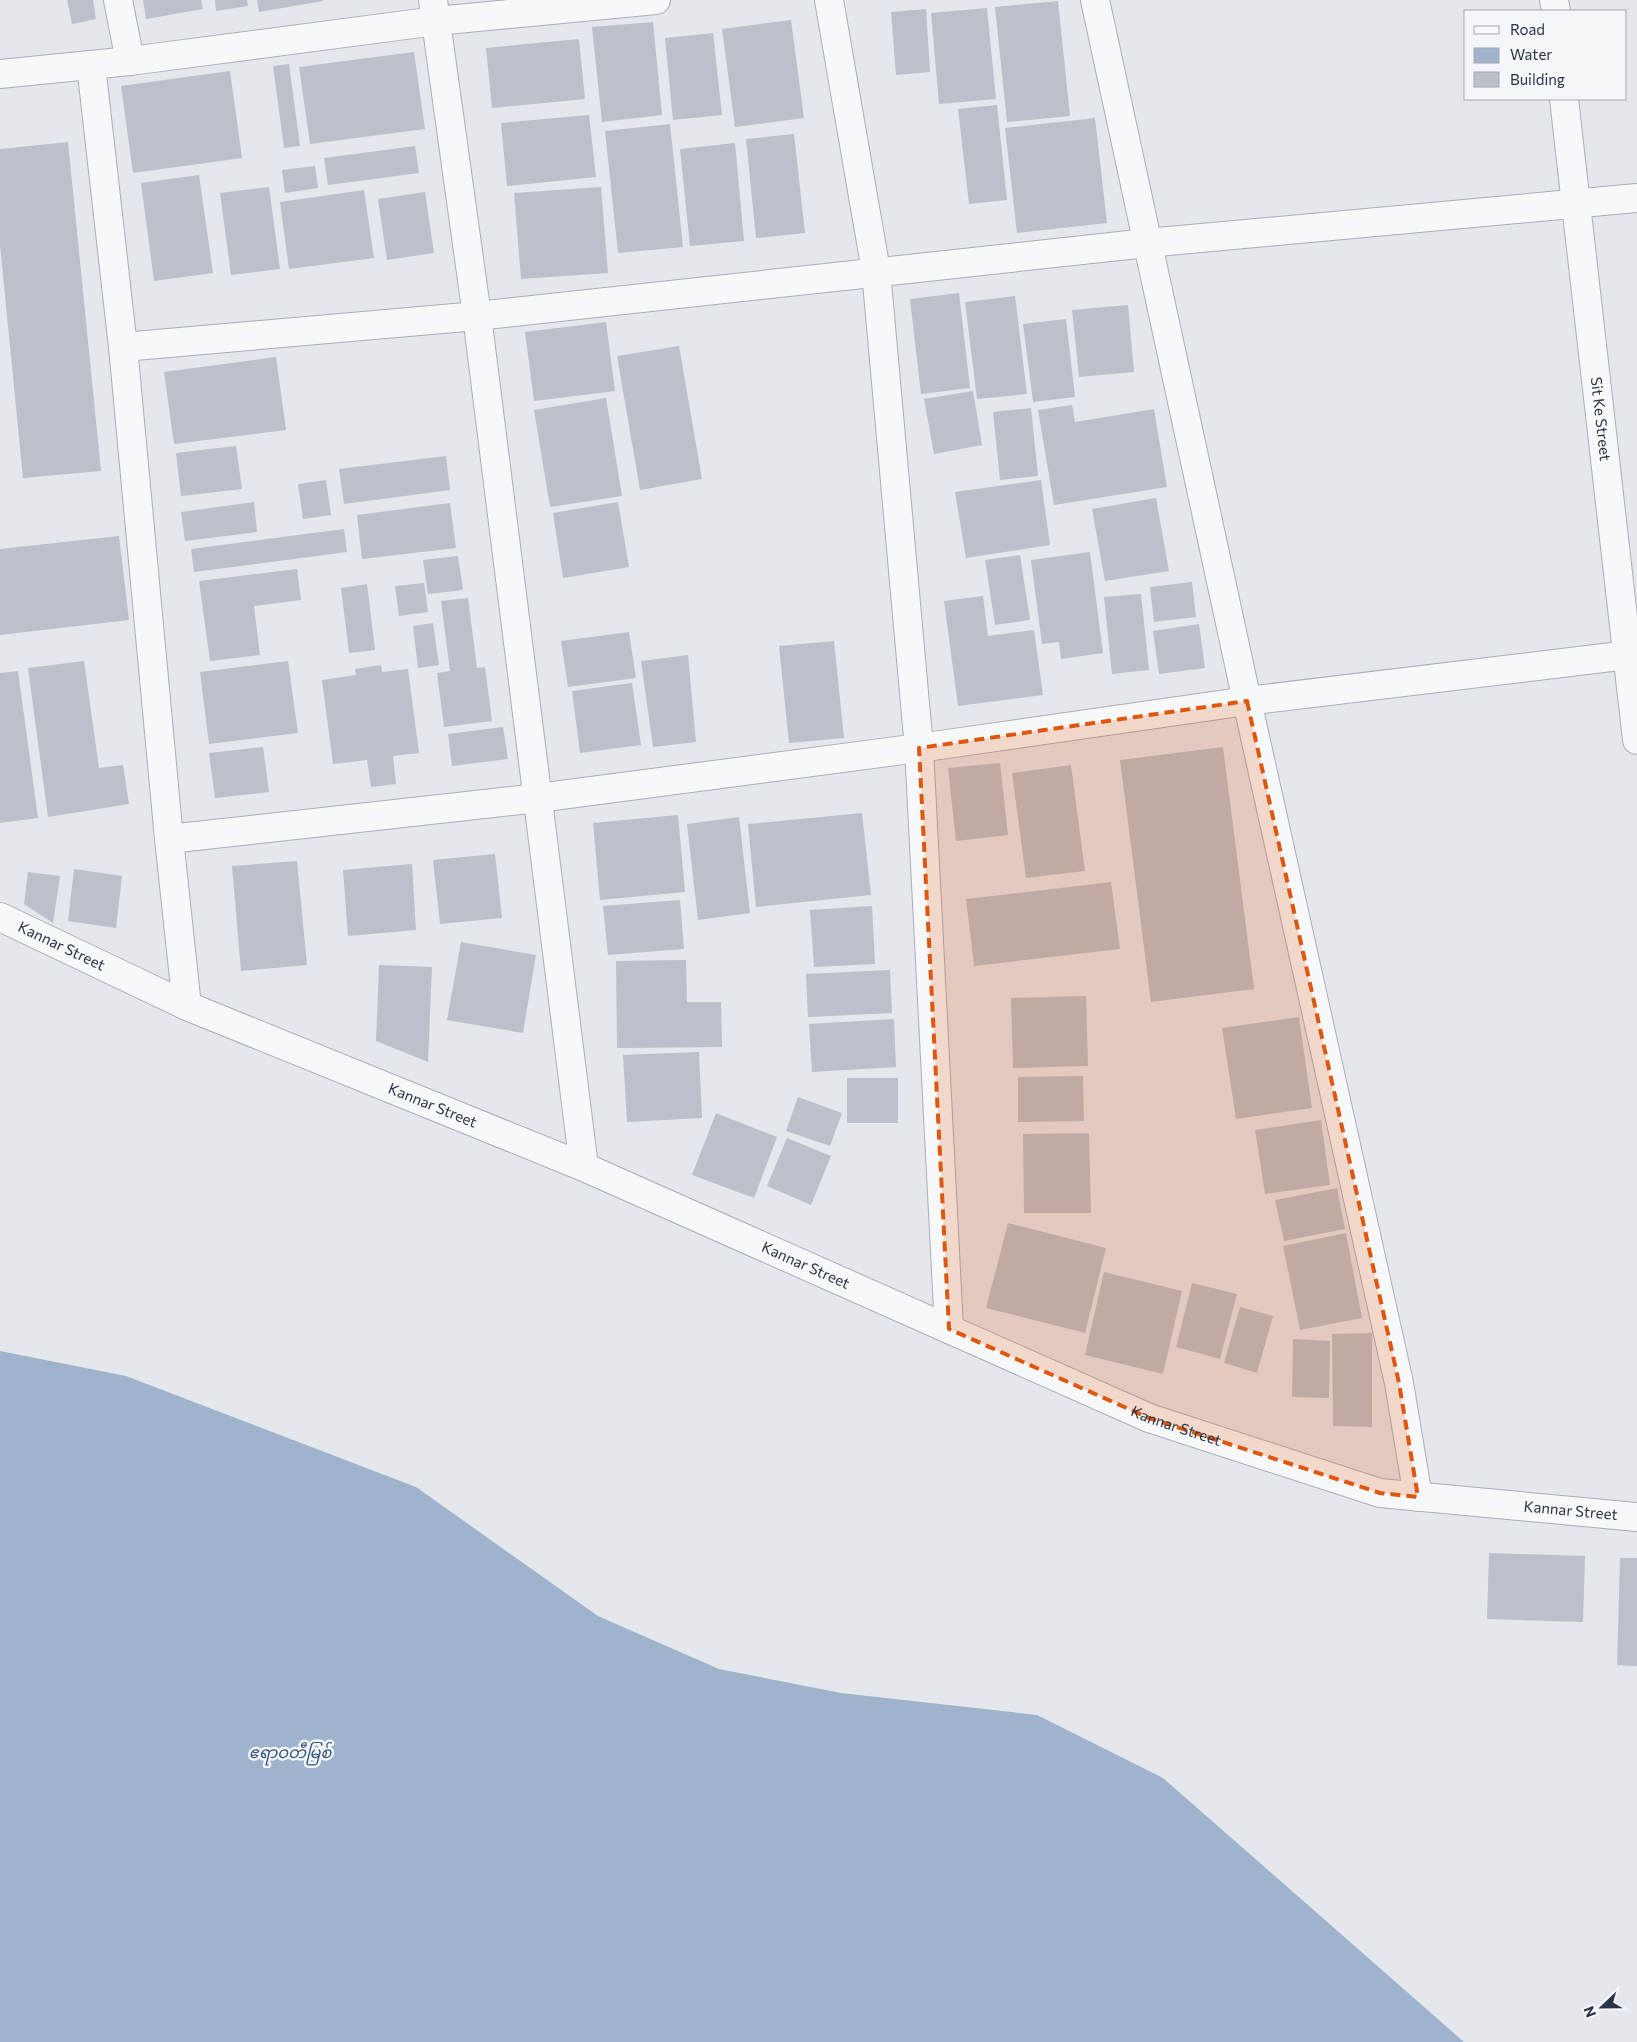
<svg xmlns="http://www.w3.org/2000/svg" width="1637" height="2042" font-family="Commissioner,'Noto Sans Myanmar',sans-serif">
<rect width="100%" height="100%" fill="#e4e7ec"/>
<polygon fill="#9fb4cc" points="0,1351 126,1376 416,1487 598,1616 719,1669 841,1693 1037,1715 1163,1778 1464,2042 0,2042"/>
<g fill="#bbc0ca">
<polygon points="67,0 93,0 96,19 72,24"/>
<polygon points="143,0 201,0 203,9 146,19"/>
<polygon points="215,0 247,0 248,6 216,11"/>
<polygon points="257,0 323,0 323,1 259,12"/>
<polygon points="1058,1 1070,116 1007,122 995,7"/>
<polygon points="987,8 996,99 939,104 931,13"/>
<polygon points="926,9 930,72 896,75 891,12"/>
<polygon points="791,20 804,118 735,127 722,29"/>
<polygon points="653,22 662,115 602,122 592,27"/>
<polygon points="713,33 722,115 673,120 665,38"/>
<polygon points="579,39 585,99 492,108 486,48"/>
<polygon points="414,52 425,129 310,144 299,67"/>
<polygon points="289,64 300,146 284,148 273,66"/>
<polygon points="230,71 242,158 133,173 121,86"/>
<polygon points="997,105 1007,200 969,204 958,109"/>
<polygon points="589,115 596,177 507,186 501,123"/>
<polygon points="1095,118 1107,223 1017,233 1005,128"/>
<polygon points="670,124 683,247 618,253 605,131"/>
<polygon points="794,134 805,233 756,238 746,139"/>
<polygon points="68,142 101,471 23,478 0,245 0,149"/>
<polygon points="735,143 744,241 690,246 680,149"/>
<polygon points="415,146 419,173 328,185 324,158"/>
<polygon points="315,166 318,188 285,193 282,170"/>
<polygon points="199,175 213,273 154,281 141,183"/>
<polygon points="269,187 280,269 231,275 220,193"/>
<polygon points="601,187 608,273 521,279 514,193"/>
<polygon points="364,190 374,258 289,269 280,202"/>
<polygon points="425,192 434,253 387,260 378,199"/>
<polygon points="959,293 970,388 921,394 910,299"/>
<polygon points="1015,296 1027,394 977,399 965,302"/>
<polygon points="1128,305 1134,372 1079,377 1072,310"/>
<polygon points="1066,319 1075,397 1033,402 1023,324"/>
<polygon points="606,322 615,391 534,401 525,332"/>
<polygon points="679,346 702,479 640,490 617,356"/>
<polygon points="276,357 286,430 174,444 164,372"/>
<polygon points="973,391 982,445 934,454 924,399"/>
<polygon points="606,398 622,496 550,507 534,410"/>
<polygon points="1072,405 1075,422 1154,409 1167,487 1054,505 1038,410"/>
<polygon points="1031,408 1038,476 1000,480 993,412"/>
<polygon points="236,446 242,489 181,496 176,453"/>
<polygon points="446,456 450,490 344,504 339,469"/>
<polygon points="326,480 331,515 303,519 298,484"/>
<polygon points="1041,480 1050,545 966,558 955,492"/>
<polygon points="1156,498 1169,571 1105,581 1092,509"/>
<polygon points="254,502 257,532 185,541 181,512"/>
<polygon points="618,502 629,567 563,578 553,513"/>
<polygon points="450,503 456,548 362,559 357,515"/>
<polygon points="344,529 347,552 194,572 191,549"/>
<polygon points="119,536 129,620 0,635 0,549"/>
<polygon points="1090,552 1103,653 1061,659 1059,642 1042,644 1031,560"/>
<polygon points="1020,555 1030,620 995,625 985,560"/>
<polygon points="458,556 463,590 428,594 423,560"/>
<polygon points="297,569 301,600 254,606 260,655 210,661 199,581"/>
<polygon points="1192,582 1196,617 1154,622 1150,587"/>
<polygon points="424,583 428,612 399,616 395,586"/>
<polygon points="367,584 375,650 349,653 341,588"/>
<polygon points="1141,594 1149,670 1112,674 1104,597"/>
<polygon points="983,596 988,636 1034,630 1043,695 958,706 944,601"/>
<polygon points="468,598 477,668 485,667 492,721 444,727 437,673 450,671 441,601"/>
<polygon points="433,623 439,665 418,668 413,626"/>
<polygon points="1199,624 1205,668 1159,674 1153,631"/>
<polygon points="629,632 636,678 568,687 561,641"/>
<polygon points="834,641 844,738 789,743 779,646"/>
<polygon points="688,655 696,742 653,747 641,661"/>
<polygon points="84,661 99,768 123,765 129,804 48,817 28,668"/>
<polygon points="288,661 298,733 209,744 200,672"/>
<polygon points="381,665 382,672 408,669 419,753 393,756 396,784 371,787 367,760 333,764 322,680 356,675 355,669"/>
<polygon points="18,671 38,818 0,823 0,673"/>
<polygon points="632,683 641,745 580,753 572,691"/>
<polygon points="503,727 508,759 452,766 448,734"/>
<polygon points="263,747 269,792 215,798 209,753"/>
<polygon points="1223,747 1254,989 1151,1002 1120,760"/>
<polygon points="1000,763 1008,835 956,841 948,768"/>
<polygon points="1071,765 1085,871 1026,878 1012,773"/>
<polygon points="862,813 871,895 756,907 748,824"/>
<polygon points="678,815 685,892 600,900 593,823"/>
<polygon points="739,817 750,913 698,920 687,824"/>
<polygon points="495,854 502,918 440,924 433,860"/>
<polygon points="297,861 307,965 241,971 232,866"/>
<polygon points="412,864 416,930 348,936 343,870"/>
<polygon points="74,869 122,876 116,928 68,921"/>
<polygon points="28,872 60,876 53,923 24,904"/>
<polygon points="1111,882 1120,949 974,966 966,899"/>
<polygon points="680,900 684,949 608,955 603,906"/>
<polygon points="872,906 875,964 814,967 810,910"/>
<polygon points="461,942 536,955 523,1033 447,1020"/>
<polygon points="686,960 687,1002 721,1002 722,1047 617,1048 616,961"/>
<polygon points="379,965 432,967 428,1062 376,1041"/>
<polygon points="890,970 892,1013 808,1017 806,974"/>
<polygon points="1086,996 1088,1066 1013,1068 1011,998"/>
<polygon points="1299,1017 1312,1108 1236,1119 1222,1028"/>
<polygon points="894,1019 896,1067 812,1072 809,1024"/>
<polygon points="699,1052 702,1118 627,1122 623,1055"/>
<polygon points="1083,1076 1084,1121 1018,1122 1018,1077"/>
<rect x="847" y="1078" width="51" height="45"/>
<polygon points="798,1097 842,1113 830,1146 786,1131"/>
<polygon points="716,1113 777,1137 754,1198 692,1175"/>
<polygon points="1321,1120 1330,1185 1265,1194 1255,1130"/>
<polygon points="1089,1133 1091,1213 1024,1213 1023,1134"/>
<polygon points="787,1138 831,1156 811,1205 767,1186"/>
<polygon points="1337,1188 1345,1229 1284,1241 1275,1200"/>
<polygon points="1008,1223 1106,1248 1085,1333 986,1308"/>
<polygon points="1346,1233 1362,1318 1300,1330 1283,1246"/>
<polygon points="1104,1272 1182,1291 1163,1374 1085,1355"/>
<polygon points="1192,1283 1237,1294 1220,1359 1176,1347"/>
<polygon points="1240,1307 1273,1316 1257,1373 1224,1363"/>
<polygon points="1372,1333 1372,1427 1333,1426 1332,1334"/>
<polygon points="1293,1339 1330,1341 1329,1398 1292,1397"/>
<polygon points="1489,1553 1585,1556 1583,1622 1487,1619"/>
<polygon points="1620,1558 1637,1558 1637,1666 1617,1665"/>
</g>
<g fill="none" stroke-linecap="round" stroke-linejoin="round">
<defs>
<g id="street">
<polyline points="118,0 130,61"/>
<polyline points="433,0 477,316 584,1167"/>
<polyline points="829,0 876,271 919,748 949,1329"/>
<polyline points="1095,0 1247,701 1399,1383 1418,1497"/>
<polyline points="1554,0 1556,11"/>
<polyline points="91,65 123,347 169,839 187,1006"/>
<polyline points="0,74 130,61 436,21 656,0"/>
<path id="s1" d="M1564,99L1637,740"/>
<polyline points="123,347 477,316 1147,243 1637,198"/>
<polyline points="169,839 538,798 919,748 1247,701 1637,654"/>
<path id="s2" d="M0,917L187,1006L584,1167L1149,1418L1380,1493L1637,1517"/>
</g>
</defs>
<use href="#street" stroke="#a9aeb7" stroke-width="30"/>
<use href="#street" stroke="#f7f8fa" stroke-width="28"/>
</g>
<path fill="#df570f" fill-opacity="0.2" stroke="#df570f" stroke-width="4" stroke-dasharray="10 6" stroke-linejoin="round" d="M1247,701L1399,1383L1418,1497L1380,1493L1149,1418L949,1329L919,748Z"/>
<g text-anchor="middle" stroke-width="5" stroke-linejoin="round" paint-order="stroke">
<g font-size="15" fill="#2b3445" stroke="#f4f6f9">
<text dy="5" stroke="none"><textPath href="#s1" startOffset="322">Sit Ke Street</textPath></text>
<text dy="5" stroke="none"><textPath href="#s2" startOffset="68">Kannar Street</textPath></text>
<text dy="5" stroke="none"><textPath href="#s2" startOffset="472">Kannar Street</textPath></text>
<text dy="5" stroke="none"><textPath href="#s2" startOffset="878">Kannar Street</textPath></text>
<text dy="5" stroke="none"><textPath href="#s2" startOffset="1282">Kannar Street</textPath></text>
<text dy="5" stroke="none"><textPath href="#s2" startOffset="1688">Kannar Street</textPath></text>
</g>
<g font-size="16" font-style="italic" fill="#34527a" stroke="#f4f6f9">
<text x="290" y="1758">ဧရာဝတီမြစ်</text>
</g>
</g>
<rect x="1464" y="10" width="162" height="90" fill="#f4f6f9" stroke="#a4a8b1"/>
<rect x="1474" y="26" width="25" height="8" fill="#f7f8fa" stroke="#a4a8b1"/>
<text x="1510" y="35" font-size="15" fill="#2b3445">Road</text>
<rect x="1474" y="48" width="25" height="15" fill="#9fb4cc" stroke="#a4a8b1"/>
<text x="1510" y="60" font-size="15" fill="#2b3445">Water</text>
<rect x="1474" y="72" width="25" height="15" fill="#bbc0ca" stroke="#a4a8b1"/>
<text x="1510" y="85" font-size="15" fill="#2b3445">Building</text>
<g transform="translate(1602 2007) rotate(248)" stroke="#f4f6f9" stroke-width="4" paint-order="stroke">
<path d="M0-4L9 19L0 12L-9 19Z" fill="#2b3445"/>
<text y="-8" font-size="14" font-weight="bold" text-anchor="middle" fill="#2b3445">N</text>
</g>
</svg>
